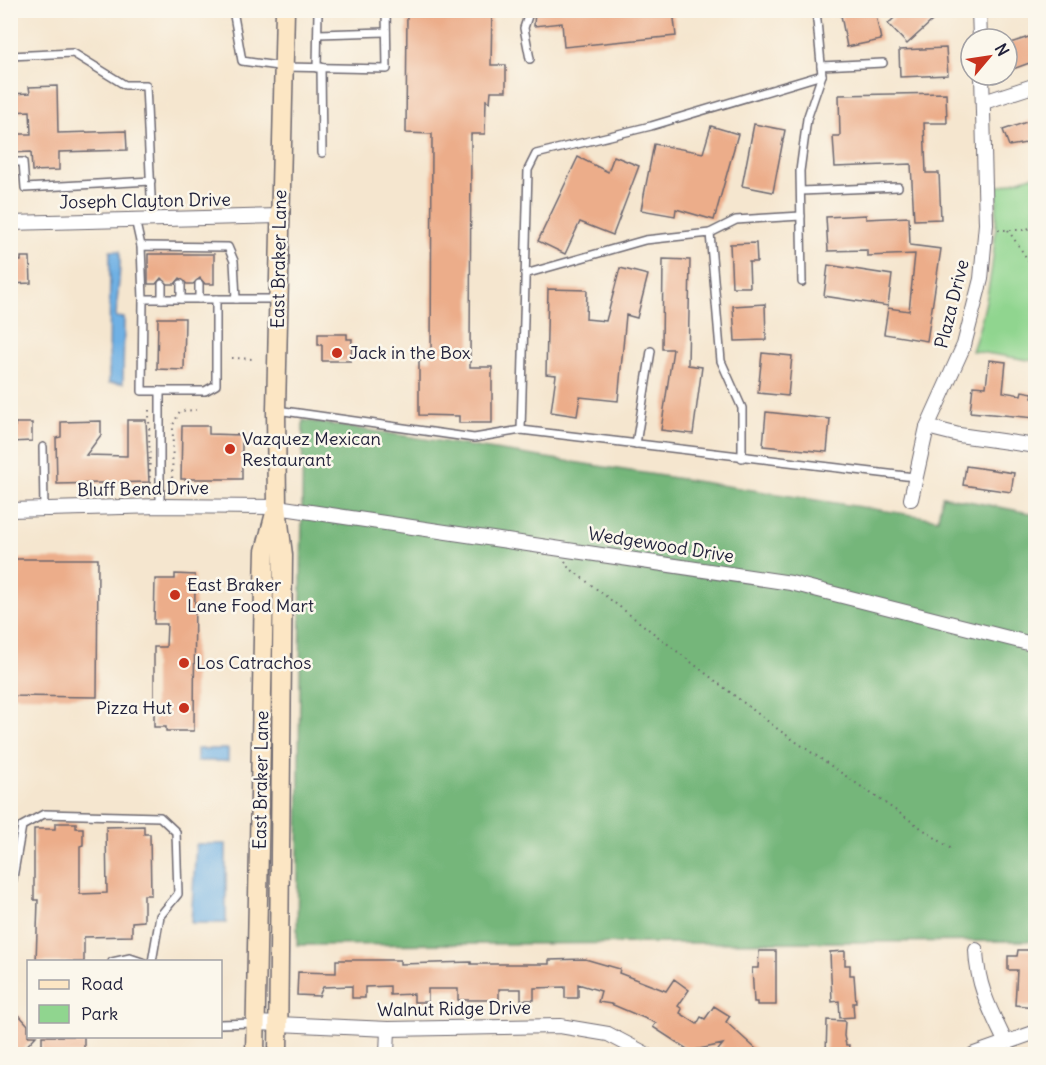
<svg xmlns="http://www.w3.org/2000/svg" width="1046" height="1065" font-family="Delius,sans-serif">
<rect width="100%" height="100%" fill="#fbf7ec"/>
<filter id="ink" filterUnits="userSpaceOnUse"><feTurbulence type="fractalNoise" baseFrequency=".0167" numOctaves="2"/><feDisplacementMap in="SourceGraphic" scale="12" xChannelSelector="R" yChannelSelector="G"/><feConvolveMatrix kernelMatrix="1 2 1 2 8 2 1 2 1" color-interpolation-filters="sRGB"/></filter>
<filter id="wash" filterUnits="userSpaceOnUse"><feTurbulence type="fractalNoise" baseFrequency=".008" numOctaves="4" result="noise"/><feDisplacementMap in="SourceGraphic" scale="24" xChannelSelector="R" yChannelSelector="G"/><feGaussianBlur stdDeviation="1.35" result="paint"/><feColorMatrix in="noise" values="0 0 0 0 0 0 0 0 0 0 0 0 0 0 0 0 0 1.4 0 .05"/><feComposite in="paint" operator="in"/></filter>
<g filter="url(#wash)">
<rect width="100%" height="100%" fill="#f5e6cf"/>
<path fill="#90d58f" stroke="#597c65" stroke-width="1.5" d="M1035,175V361L972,351C991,297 997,244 997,187Z"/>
<polygon fill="#74b67a" stroke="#4b6c5a" stroke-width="1.5" points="303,420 938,519 942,496 1035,514 1035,941 297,945"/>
<g fill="#70b1e4" stroke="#496a90" stroke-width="1.5">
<path d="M110,251H120C121,274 117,294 116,317L124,318L123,383H109Z"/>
<rect x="197" y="749" width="31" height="12"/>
<polygon points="196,844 226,844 226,923 191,923"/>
</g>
<g id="blocks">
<g fill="#ecad8a">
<polygon points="407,10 492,10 491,65 506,65 506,91 491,91 490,102 486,100 485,134 471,134 470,367 492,367 492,423 459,423 459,416 419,415 419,360 431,360 432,134 406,133"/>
<polygon points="535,10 673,10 676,36 564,47 562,23 534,26"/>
<polygon points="840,10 875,10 881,40 847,47"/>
<polygon points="902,10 944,10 907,44 888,24"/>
<polygon points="1035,35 1035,61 1013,69 1007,44"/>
<polygon points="946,48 948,75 900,77 899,50"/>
<polygon points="57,86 58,133 126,131 127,150 59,152 59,170 32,171 31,152 10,153 10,134 31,134 30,111 10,112 10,94 30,93 29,87"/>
<polygon points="946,93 947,123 924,123 926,173 939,173 941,219 914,220 911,164 835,167 833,136 840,136 839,95"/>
<polygon points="1035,119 1035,138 1031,139 1032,142 1009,146 1003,130"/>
<polygon points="754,124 785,130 773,192 742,186"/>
<polygon points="711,126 738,134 714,220 676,209 675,216 641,210 654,144 703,153"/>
<polygon points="614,156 639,166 613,235 580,222 565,254 538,241 578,157 608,172"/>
<polygon points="866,215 866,219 909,217 910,245 941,249 927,341 884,334 888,308 909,311 915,254 867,256 867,250 828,251 826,217"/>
<polygon points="756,243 757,262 749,262 750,287 732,287 730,244"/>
<polygon points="148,254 214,254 214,284 205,284 200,278 193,284 187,284 180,278 175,284 168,284 161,278 156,284 148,284"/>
<polygon points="21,257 30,257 31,283 10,284 10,261 21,261"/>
<polygon points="663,259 690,260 688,365 702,367 693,434 661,430 673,349 662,349"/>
<polygon points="828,265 892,275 888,306 824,296"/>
<polygon points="620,268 648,275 637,318 626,315 618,401 580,397 577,416 551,412 556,375 546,374 548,289 587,290 586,319 606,321"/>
<polygon points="765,304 766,340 735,341 733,306"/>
<polygon points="158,318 185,318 184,370 157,369"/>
<polygon points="318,334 347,334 347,339 352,339 351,361 322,361 322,345 318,345"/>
<polygon points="762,353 792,356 788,396 758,393"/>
<polygon points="989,360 1006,362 1003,392 1021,395 1022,391 1033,393 1032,398 1035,399 1035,418 970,412 973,386 986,387"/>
<polygon points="766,412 830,419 827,452 763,446"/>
<polygon points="127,420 146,420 149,482 57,484 56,438 61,437 61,422 101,421 101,435 86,455 127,456"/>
<polygon points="15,423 32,423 32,441 10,442 10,426 15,426"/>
<polygon points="182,426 209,426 209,434 242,435 242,479 181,479"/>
<polygon points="966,466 1014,473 1011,492 963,485"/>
<polygon points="10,559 98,559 97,697 10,696"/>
<polygon points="175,574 195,575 194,731 166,731 166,727 154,727 154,647 166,647 167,624 154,624 155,579 175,579"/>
<polygon points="55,823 76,823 76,828 83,828 83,845 80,846 80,894 107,893 106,827 144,826 144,834 150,834 151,895 144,895 144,921 132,922 132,936 84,937 84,962 36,962 38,900 34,900 34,829 55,829"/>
<polygon points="1018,950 1035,950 1035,1007 1015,1005 1017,970 1008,970 1008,956 1017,956"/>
<polygon points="759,951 776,951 776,1005 757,1005 757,1002 754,1002 752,968 758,968"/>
<polygon points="845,951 845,965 850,965 850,975 854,975 856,1003 853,1003 854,1017 840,1018 839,1001 832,1002 830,952"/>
<polygon points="585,959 620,969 619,973 666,991 674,979 689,990 678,1006 682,1009 680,1013 697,1024 701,1017 705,1019 714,1006 730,1016 726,1022 756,1049 751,1054 715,1054 723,1044 690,1051 653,1027 656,1023 611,1004 598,1002 601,991 578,984 578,998 565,998 565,987 534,988 534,1000 521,1000 521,989 499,989 499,1000 458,1000 458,989 428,989 428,1002 414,1002 414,994 390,995 390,986 365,987 365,998 352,998 352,986 323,987 319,996 297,995 298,972 336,973 336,960 400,960 400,964 471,962 471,964 549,964 549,960"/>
<polygon points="19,1015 28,1025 28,1036 36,1036 20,1053 17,1050 10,1054 10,1024"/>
<polygon points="827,1020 845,1021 844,1036 846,1045 849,1045 848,1054 826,1054"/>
<rect x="42" y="1036" width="42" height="18"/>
</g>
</g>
</g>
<g filter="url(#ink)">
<use href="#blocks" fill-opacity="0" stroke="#6c676f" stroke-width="1.5"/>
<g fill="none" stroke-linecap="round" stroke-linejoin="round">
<defs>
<g id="service">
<polyline points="233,10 242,61 285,67 387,69 386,10"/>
<polyline points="318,34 386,32"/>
<polyline points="10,56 73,53 125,85 146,85 152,218"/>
<polyline points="530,59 524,28 530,10"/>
<polyline points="821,66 883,63"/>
<polyline points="321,67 322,153"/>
<polyline points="317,68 318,10"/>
<polyline points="10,162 23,162 25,188 151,181"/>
<polyline points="801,191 898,187"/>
<polyline points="135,219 141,246"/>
<polyline points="710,233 721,361 742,408 742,458"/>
<polyline points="525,274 645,240 710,233 736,220 801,216"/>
<polyline points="802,282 800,171 807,119 822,75 816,10"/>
<polyline points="143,299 142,391 160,391"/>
<polyline points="162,299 162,284"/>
<polyline points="181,299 181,284"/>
<polyline points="199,299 199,284"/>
<polyline points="216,299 143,299 141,246 228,247 234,261 236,299"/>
<polyline points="277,410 474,438 521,430 914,477"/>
<polyline points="521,430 528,170 536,154 651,126 822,75"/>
<polyline points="636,444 651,351"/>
<polyline points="43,447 44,509"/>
<polyline points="160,506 160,391 205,391 216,385 216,299 277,299"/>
<polyline points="10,895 22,826 44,814 160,817 176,832 178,894 160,916 152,962"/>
<polyline points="112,962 130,958 142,962"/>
<polyline points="220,1024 254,1023"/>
</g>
<g id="minor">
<polyline points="979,10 980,39"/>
<polyline points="984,102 1036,85"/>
<polyline points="10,223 280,216"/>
<polyline points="927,427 959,435 1036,446"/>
<polyline points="911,499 927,427 964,345 981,279 986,224 982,75"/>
<polyline points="10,510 160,506 277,507 791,583 1036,645"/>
<path d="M976,950C977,985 990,1010 1005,1041"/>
<polyline points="256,1023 388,1029 560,1026 608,1034 646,1054"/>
<polyline points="387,1054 388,1029"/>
<polyline points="974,1054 1036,1032"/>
</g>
<g id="secondary">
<polyline points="255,1054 264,586 265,551 274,517"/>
<polyline points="278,1054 283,555 277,507 276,410 285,10"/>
</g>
</defs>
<use href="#service" stroke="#6c676f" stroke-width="10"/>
<use href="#minor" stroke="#6c676f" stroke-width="16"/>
<use href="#secondary" stroke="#6c676f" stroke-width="21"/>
<g stroke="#6c676f" stroke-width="2" stroke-dasharray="1.5 4.5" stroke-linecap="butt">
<polyline points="998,230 1025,230 1036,225"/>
<polyline points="1008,230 1036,272"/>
<polyline points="232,358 254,359"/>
<polyline points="149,410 150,493"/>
<polyline points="168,492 172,492 173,425 180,411 196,410"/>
<polyline points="565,561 568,567 779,730 953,850"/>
</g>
<use href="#service" stroke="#fff" stroke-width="7"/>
<use href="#minor" stroke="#fff" stroke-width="14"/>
<use href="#secondary" stroke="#fce6c4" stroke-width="18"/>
</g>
</g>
<g fill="#c8321e" stroke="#fbf7ec" stroke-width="2">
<circle cx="337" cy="353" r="6"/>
<circle cx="230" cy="449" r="6"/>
<circle cx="175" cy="595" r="6"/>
<circle cx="184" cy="663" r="6"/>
<circle cx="184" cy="708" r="6"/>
</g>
<g text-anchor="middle" stroke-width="5" stroke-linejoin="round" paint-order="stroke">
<g font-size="18" fill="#22223b" stroke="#fbf7ec">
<text transform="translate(145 201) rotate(-1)" y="6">Joseph Clayton Drive</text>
<text transform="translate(279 259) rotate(-89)" y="6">East Braker Lane</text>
<text transform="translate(952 304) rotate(-76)" y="6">Plaza Drive</text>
<text transform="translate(143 489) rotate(-1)" y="6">Bluff Bend Drive</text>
<text transform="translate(661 545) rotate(9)" y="6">Wedgewood Drive</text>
<text transform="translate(261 780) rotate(-89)" y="6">East Braker Lane</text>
<text transform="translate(454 1009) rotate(-1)" y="6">Walnut Ridge Drive</text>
</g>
<g font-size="18" fill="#22223b" stroke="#fbf7ec" text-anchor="start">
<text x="349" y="359">Jack in the Box</text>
<text x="242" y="445">Vazquez Mexican<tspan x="242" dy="21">Restaurant</tspan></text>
<text x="187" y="591">East Braker<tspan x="187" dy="21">Lane Food Mart</tspan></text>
<text x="196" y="669">Los Catrachos</text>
<text x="172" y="714" text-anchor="end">Pizza Hut</text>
</g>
</g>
<rect width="1046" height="1065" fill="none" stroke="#fbf7ec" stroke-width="36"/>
<rect x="27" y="960" width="195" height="78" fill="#fbf7ec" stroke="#a4a2a5" stroke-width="1.5"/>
<rect x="39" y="980" width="30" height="9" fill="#fce6c4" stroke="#a4a2a5" stroke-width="1.5"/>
<text x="81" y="990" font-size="18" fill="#22223b">Road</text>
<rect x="39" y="1005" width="30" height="18" fill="#90d58f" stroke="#a4a2a5" stroke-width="1.5"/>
<text x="81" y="1020" font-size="18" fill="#22223b">Park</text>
<g transform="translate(989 57) rotate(61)"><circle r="28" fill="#fbf7ec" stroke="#a4a2a5" stroke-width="1.5"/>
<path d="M0-4.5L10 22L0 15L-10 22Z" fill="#c8321e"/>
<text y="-9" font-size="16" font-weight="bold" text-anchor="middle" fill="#22223b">N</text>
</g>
</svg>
